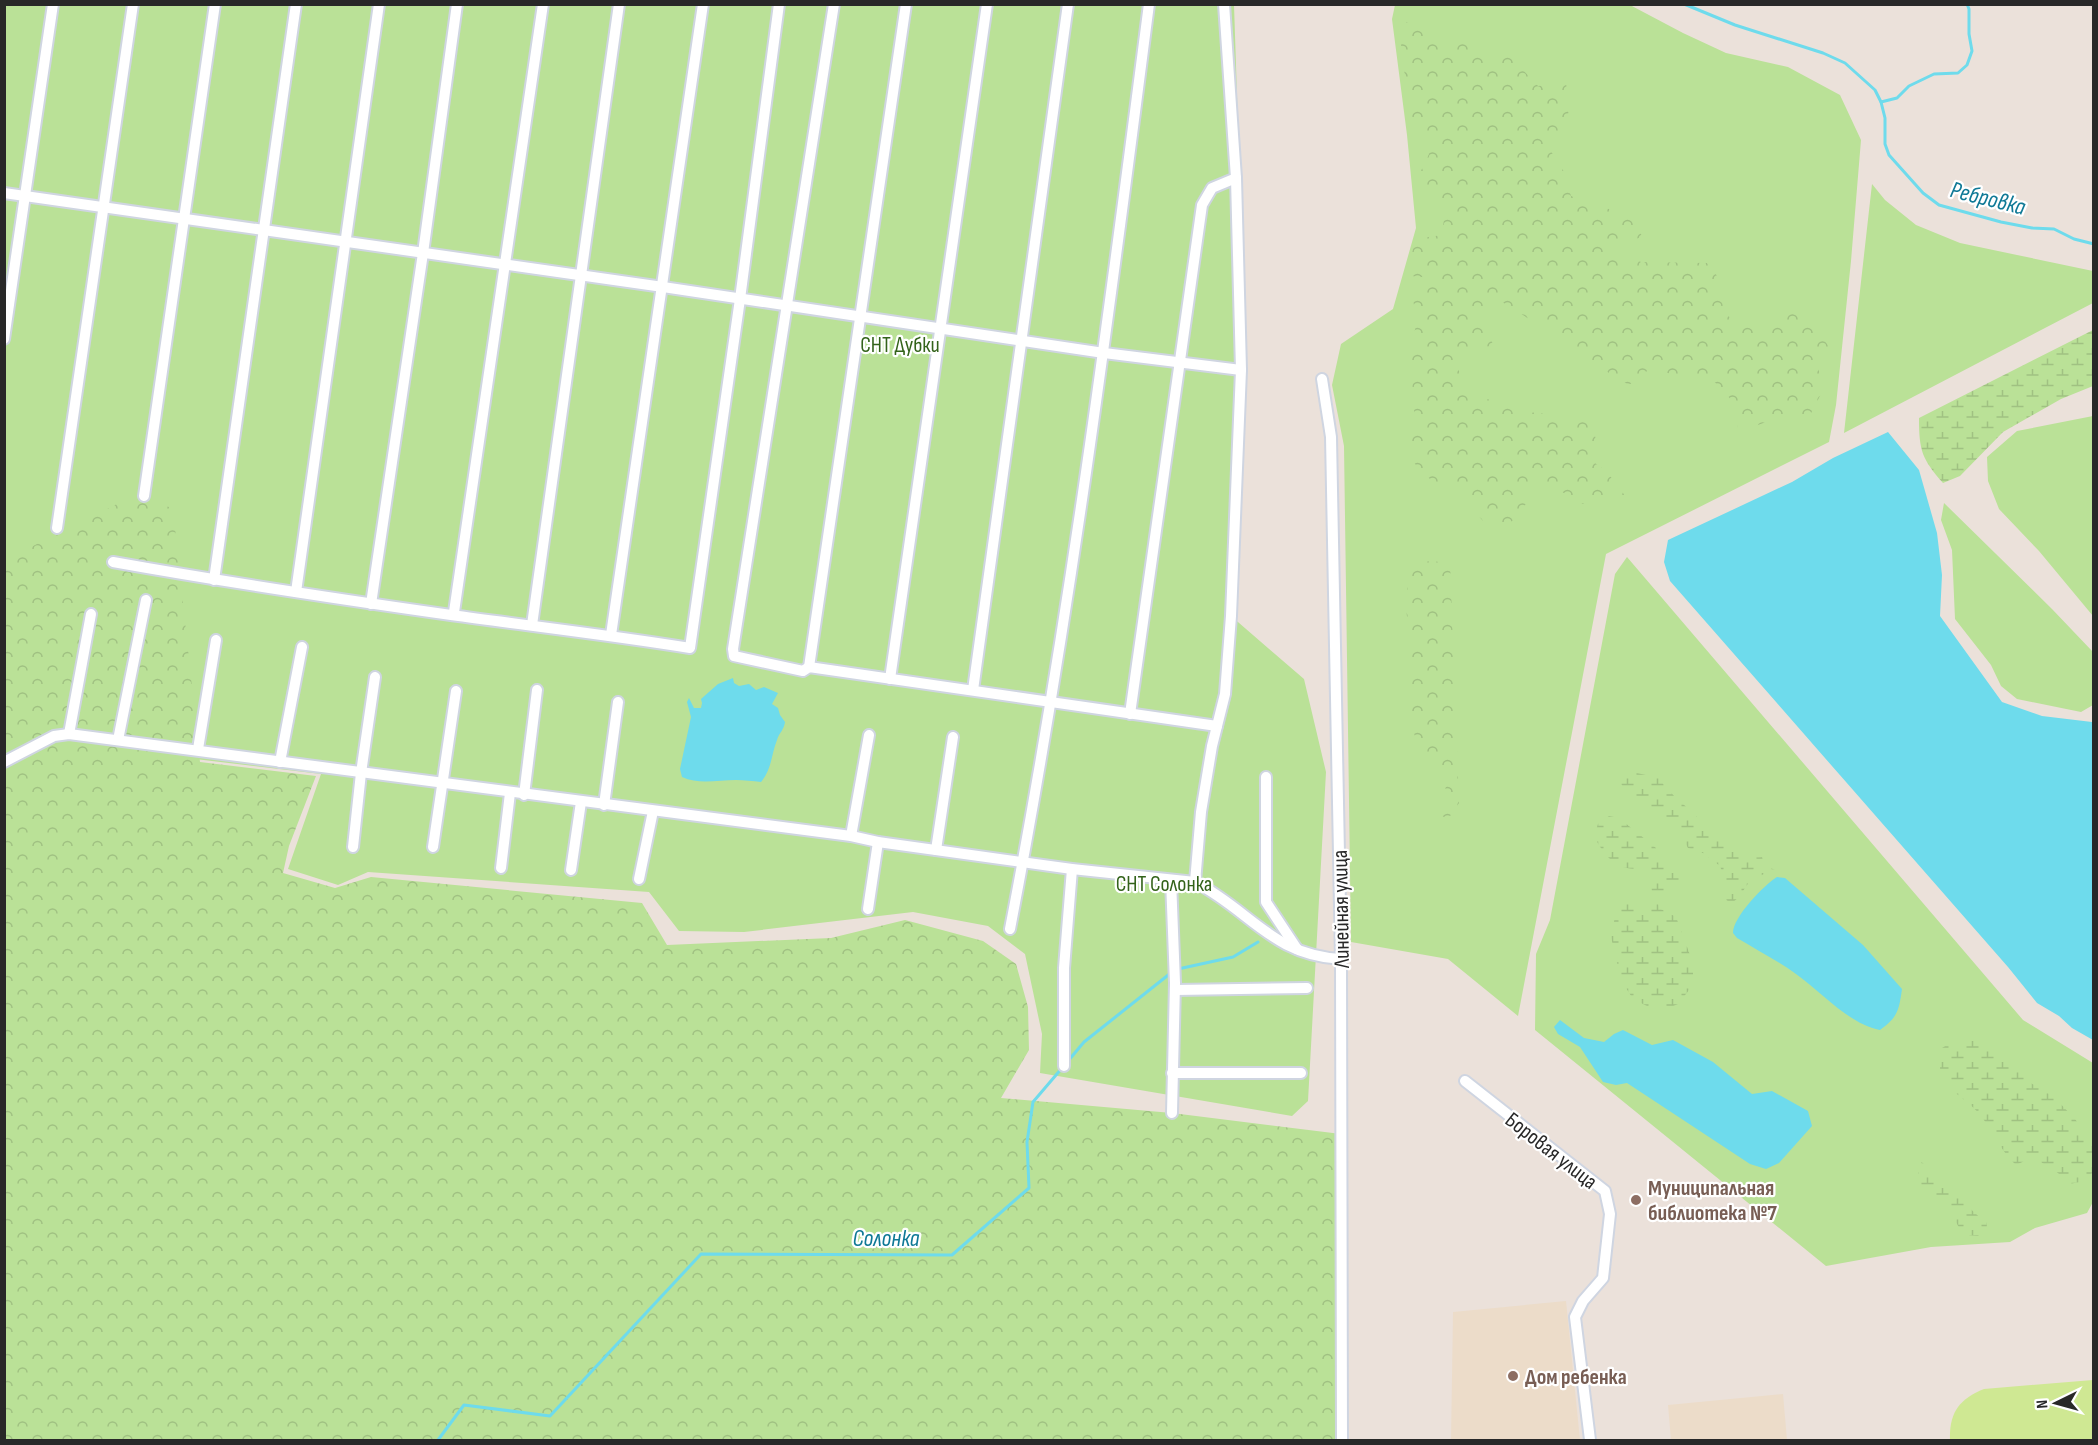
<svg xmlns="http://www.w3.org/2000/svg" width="2098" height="1445" font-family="'Sofia Sans Condensed',sans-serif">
<defs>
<pattern id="forest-crowns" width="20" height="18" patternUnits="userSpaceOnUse" patternTransform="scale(1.5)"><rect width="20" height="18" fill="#bae197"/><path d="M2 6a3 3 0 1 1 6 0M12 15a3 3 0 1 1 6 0" fill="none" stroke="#a0c182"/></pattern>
<pattern id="wetland-marsh" width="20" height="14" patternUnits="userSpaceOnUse" patternTransform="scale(1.5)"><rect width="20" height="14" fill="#bae197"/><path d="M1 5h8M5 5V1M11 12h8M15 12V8" fill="none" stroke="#a0c182"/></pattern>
</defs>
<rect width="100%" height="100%" fill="#ebe1da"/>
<g fill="#ecdcc9">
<polygon points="1566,1301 1580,1440 1451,1440 1453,1312"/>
<polygon points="1783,1394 1787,1440 1671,1440 1668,1405"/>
</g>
<g fill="#bae197">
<polygon points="4,5 1234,5 1245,337 1231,616 1304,679 1326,772 1308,1101 1292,1116 1040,1073 1042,1034 1025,954 988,926 913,912 744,932 679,931 649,892 368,872 338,885 288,869 321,774 61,743 5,769"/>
<polygon points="1395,5 1630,5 1683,33 1726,53 1788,67 1840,95 1861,140 1851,261 1836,405 1829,442 1606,554 1518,1016 1448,959 1351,942 1344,446 1332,385 1341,344 1393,309 1416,228 1407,135 1392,19"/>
<polygon points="1872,184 1885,200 1916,225 1960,243 2093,271 2093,303 1844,433"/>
<polygon points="2093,416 2094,416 2093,616 2039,551 1999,509 1988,481 1987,457 2017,431"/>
<polygon points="1944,503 2052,609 2093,652 2093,705 2081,712 2017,699 2001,686 1991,665 1955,619 1952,550 1941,520"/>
<polygon points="1627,557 2023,1020 2093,1063 2093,1202 2087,1213 2035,1228 2010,1242 1931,1247 1826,1266 1535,1030 1536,954 1550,920 1615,574"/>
</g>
<g fill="url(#forest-crowns)">
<path d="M1404,21L1432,33L1512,58L1538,86L1566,83L1569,107L1566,130L1543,139L1563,170L1571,196L1597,204L1632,219L1642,236L1615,252L1641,262L1707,263L1725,286L1722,312C1756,335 1756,334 1791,313L1811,321L1834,354L1818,367L1823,390L1808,419L1777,418L1758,425L1738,430C1738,404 1729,395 1710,378L1688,379L1651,368L1629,385C1581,357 1538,322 1490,295L1480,319L1494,346L1474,348L1458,369L1464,382L1474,394L1498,403L1528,412L1591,419L1596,440L1595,463L1607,472L1629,501L1623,504L1595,496L1583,504L1548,484L1535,482L1520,517L1506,524L1483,521L1462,496L1430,479L1415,464L1409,447L1415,422L1410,353L1417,320L1413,300L1432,278L1411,276L1410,262L1415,239L1442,235L1445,211L1427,195L1420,173L1429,154L1413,121L1406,85L1399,28Z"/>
<polygon points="139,493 173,509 200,762 316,776 289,846 283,873 335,888 371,877 642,903 667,945 831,938 905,920 983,941 1016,964 1028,1007 1029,1050 1001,1098 1172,1113 1341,1134 1342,1440 5,1440 5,560"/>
<polygon points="1414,561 1450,562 1459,803 1448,819 1438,814 1449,776 1427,769 1412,728 1411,654 1405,598"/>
</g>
<g fill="url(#wetland-marsh)">
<path d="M2093,330V386L2061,399L2003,432L1960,476L1943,483C1922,459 1919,451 1919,418Z"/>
<path d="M1626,773H1637L1659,778C1668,792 1680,801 1692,812C1707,826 1721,845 1739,853C1747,857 1753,858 1762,857L1764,865L1775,870L1751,879L1739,897L1732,903L1726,900L1727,886L1720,866L1703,853L1688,848L1681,835L1665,820L1633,799L1621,784Z"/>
<path d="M1609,816L1619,818L1656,848V854L1681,874L1680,880L1658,901L1659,908L1676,917L1693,963V985L1678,1004L1666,1009L1647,1006L1633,999L1621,980L1611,937L1617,906L1630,901L1639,907H1648L1652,894L1650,874C1639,867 1634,870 1623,867C1609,862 1600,848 1594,836L1598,824Z"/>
<path d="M1958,1038L1981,1042L2005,1055L2029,1082L2053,1096L2075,1119L2093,1144V1172L2085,1181L2069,1184L2058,1173L2033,1157L2016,1165C2001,1152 1994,1132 1981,1116C1970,1101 1950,1093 1942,1076C1938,1069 1941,1056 1942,1048Z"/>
<path d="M1920,1161C1945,1178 1962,1205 1987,1223L1986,1235C1955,1239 1963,1226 1947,1210C1929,1192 1913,1193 1920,1161Z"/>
</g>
<path fill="#cfe893" d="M2093,1380V1440H1950C1949,1413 1959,1399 1984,1389Z"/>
<g fill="#6edbec">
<polygon points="1888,432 1919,470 1937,533 1942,575 1940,616 2002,702 2042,716 2092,722 2093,719 2093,1040 2072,1028 2059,1016 2037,1003 2008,967 1670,581 1664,562 1668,540 1792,482 1833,458"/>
<path d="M733,678L734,683L739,686L749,684L756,690L764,687L778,693L772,704L778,708L780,715L785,722C784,730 779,733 777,740C771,755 772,769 761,782C753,781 744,780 736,780C718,780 699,785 682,777L680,769L691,717L687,702L689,698L694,708H701L702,703L701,699L718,684Z"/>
<path d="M1777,877L1785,878L1863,945L1902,989C1899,1010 1898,1017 1880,1030C1847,1023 1823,993 1796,974C1778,961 1757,950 1737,938L1733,933C1733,917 1764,885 1777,877Z"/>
<polygon points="1560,1020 1584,1038 1604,1042 1614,1034 1623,1030 1652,1045 1673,1040 1713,1062 1752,1094 1772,1091 1808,1111 1812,1126 1779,1163 1766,1169 1750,1164 1627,1083 1616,1085 1603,1082 1580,1047 1558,1034 1554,1027"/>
</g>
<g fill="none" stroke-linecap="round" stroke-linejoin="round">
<g stroke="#6edbec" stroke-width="3">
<polyline points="1684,4 1735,25 1823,53 1845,63 1875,90 1881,102 1885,118 1885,144 1889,155 1923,193 1939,205 2001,222 2032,228 2054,229 2074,239 2094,244"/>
<polyline points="1881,102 1897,98 1909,86 1934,74 1958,73 1967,65 1972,51 1969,34 1969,9 1967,4"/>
<polyline points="1178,969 1233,957 1258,942"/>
<polyline points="1068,1061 1084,1042 1172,972"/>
<polyline points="438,1440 464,1405 550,1416 701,1254 952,1255 1029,1188 1027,1142 1033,1102 1062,1068"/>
</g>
<defs>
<g id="minor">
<polyline points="834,4 733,649 734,656 803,671 809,667 1217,726"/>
<polyline points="4,193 663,287 1104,353 1241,370"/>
<polyline points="4,339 53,4"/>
<polyline points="1322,379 1331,437 1341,959 1342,1440"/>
<polyline points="144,496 215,4"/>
<polyline points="57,528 133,4"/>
<path d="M113,562C225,582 338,599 451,615C530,626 610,635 690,648L740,299L779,4"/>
<polyline points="214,580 296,4"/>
<polyline points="296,592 379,4"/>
<polyline points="371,604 423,253 457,4"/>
<polyline points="454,612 543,4"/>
<polyline points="532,625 619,4"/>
<polyline points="611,635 703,4"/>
<polyline points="809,667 906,4"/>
<polyline points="890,679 987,4"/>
<polyline points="973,690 1068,4"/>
<polyline points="1130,714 1202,205 1212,188 1236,178 1224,4"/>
<polyline points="69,734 91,614"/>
<polyline points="118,740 146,600"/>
<polyline points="198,749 216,640"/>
<path d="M4,762L54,736L69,734L851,836L878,842L1072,869L1195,882C1251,911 1272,955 1341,959"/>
<polyline points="280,762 302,647"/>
<polyline points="1266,777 1266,902 1297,949"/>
<polyline points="524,795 537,690"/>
<polyline points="604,805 618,702"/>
<polyline points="851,836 869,735"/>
<polyline points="353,847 361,773 375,677"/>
<polyline points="433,847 456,691"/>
<polyline points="936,850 953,737"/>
<polyline points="501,868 510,793"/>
<polyline points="571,870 581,802"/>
<polyline points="639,879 653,811"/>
<polyline points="1171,880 1175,983 1172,1113"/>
<polyline points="1195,882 1201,812 1212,746 1225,694 1231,616 1241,370 1236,178"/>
<polyline points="868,909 878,842"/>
<path d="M1010,929C1069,623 1109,314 1149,4"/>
<polyline points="1175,990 1307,988"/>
<polyline points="1064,1066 1064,968 1072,869"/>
<polyline points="1172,1073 1301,1073"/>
<polyline points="1465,1081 1605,1191 1610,1214 1603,1278 1583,1301 1575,1317 1590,1440"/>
</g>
</defs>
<use href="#minor" stroke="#cfd5e1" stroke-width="14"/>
<use href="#minor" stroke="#fff" stroke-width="10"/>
</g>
<g fill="#8d6e63" stroke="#fff" stroke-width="2">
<circle cx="1636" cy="1200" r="6"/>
<circle cx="1513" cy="1376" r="6"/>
</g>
<g text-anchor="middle" stroke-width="4.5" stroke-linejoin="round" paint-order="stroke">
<g font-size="22" fill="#33631a" stroke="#fff">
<text x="900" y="352">СНТ Дубки</text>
<text x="1164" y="891">СНТ Солонка</text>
</g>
<g font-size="22" fill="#282828" stroke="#fff">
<text transform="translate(1340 909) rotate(-91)" y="8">Линейная улица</text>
<text transform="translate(1552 1150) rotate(38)" y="8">Боровая улица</text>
</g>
<g font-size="22" font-weight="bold" fill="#785e54" stroke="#fff" text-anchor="start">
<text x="1648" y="1195">Муниципальная<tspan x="1648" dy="25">библиотека №7</tspan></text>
<text x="1525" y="1384">Дом ребенка</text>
</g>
<g font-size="24" font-style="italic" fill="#0f7996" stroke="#fff">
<text transform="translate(1988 198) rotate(14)" y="8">Ребровка</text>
<text x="886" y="1246">Солонка</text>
</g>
</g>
<rect width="2098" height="1445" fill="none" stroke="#282828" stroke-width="12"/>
<g transform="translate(2056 1403) rotate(265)" stroke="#ffffff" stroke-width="4.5" paint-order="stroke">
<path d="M0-4.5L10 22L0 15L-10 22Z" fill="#282828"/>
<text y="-9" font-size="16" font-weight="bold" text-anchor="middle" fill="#282828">N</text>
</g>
</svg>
